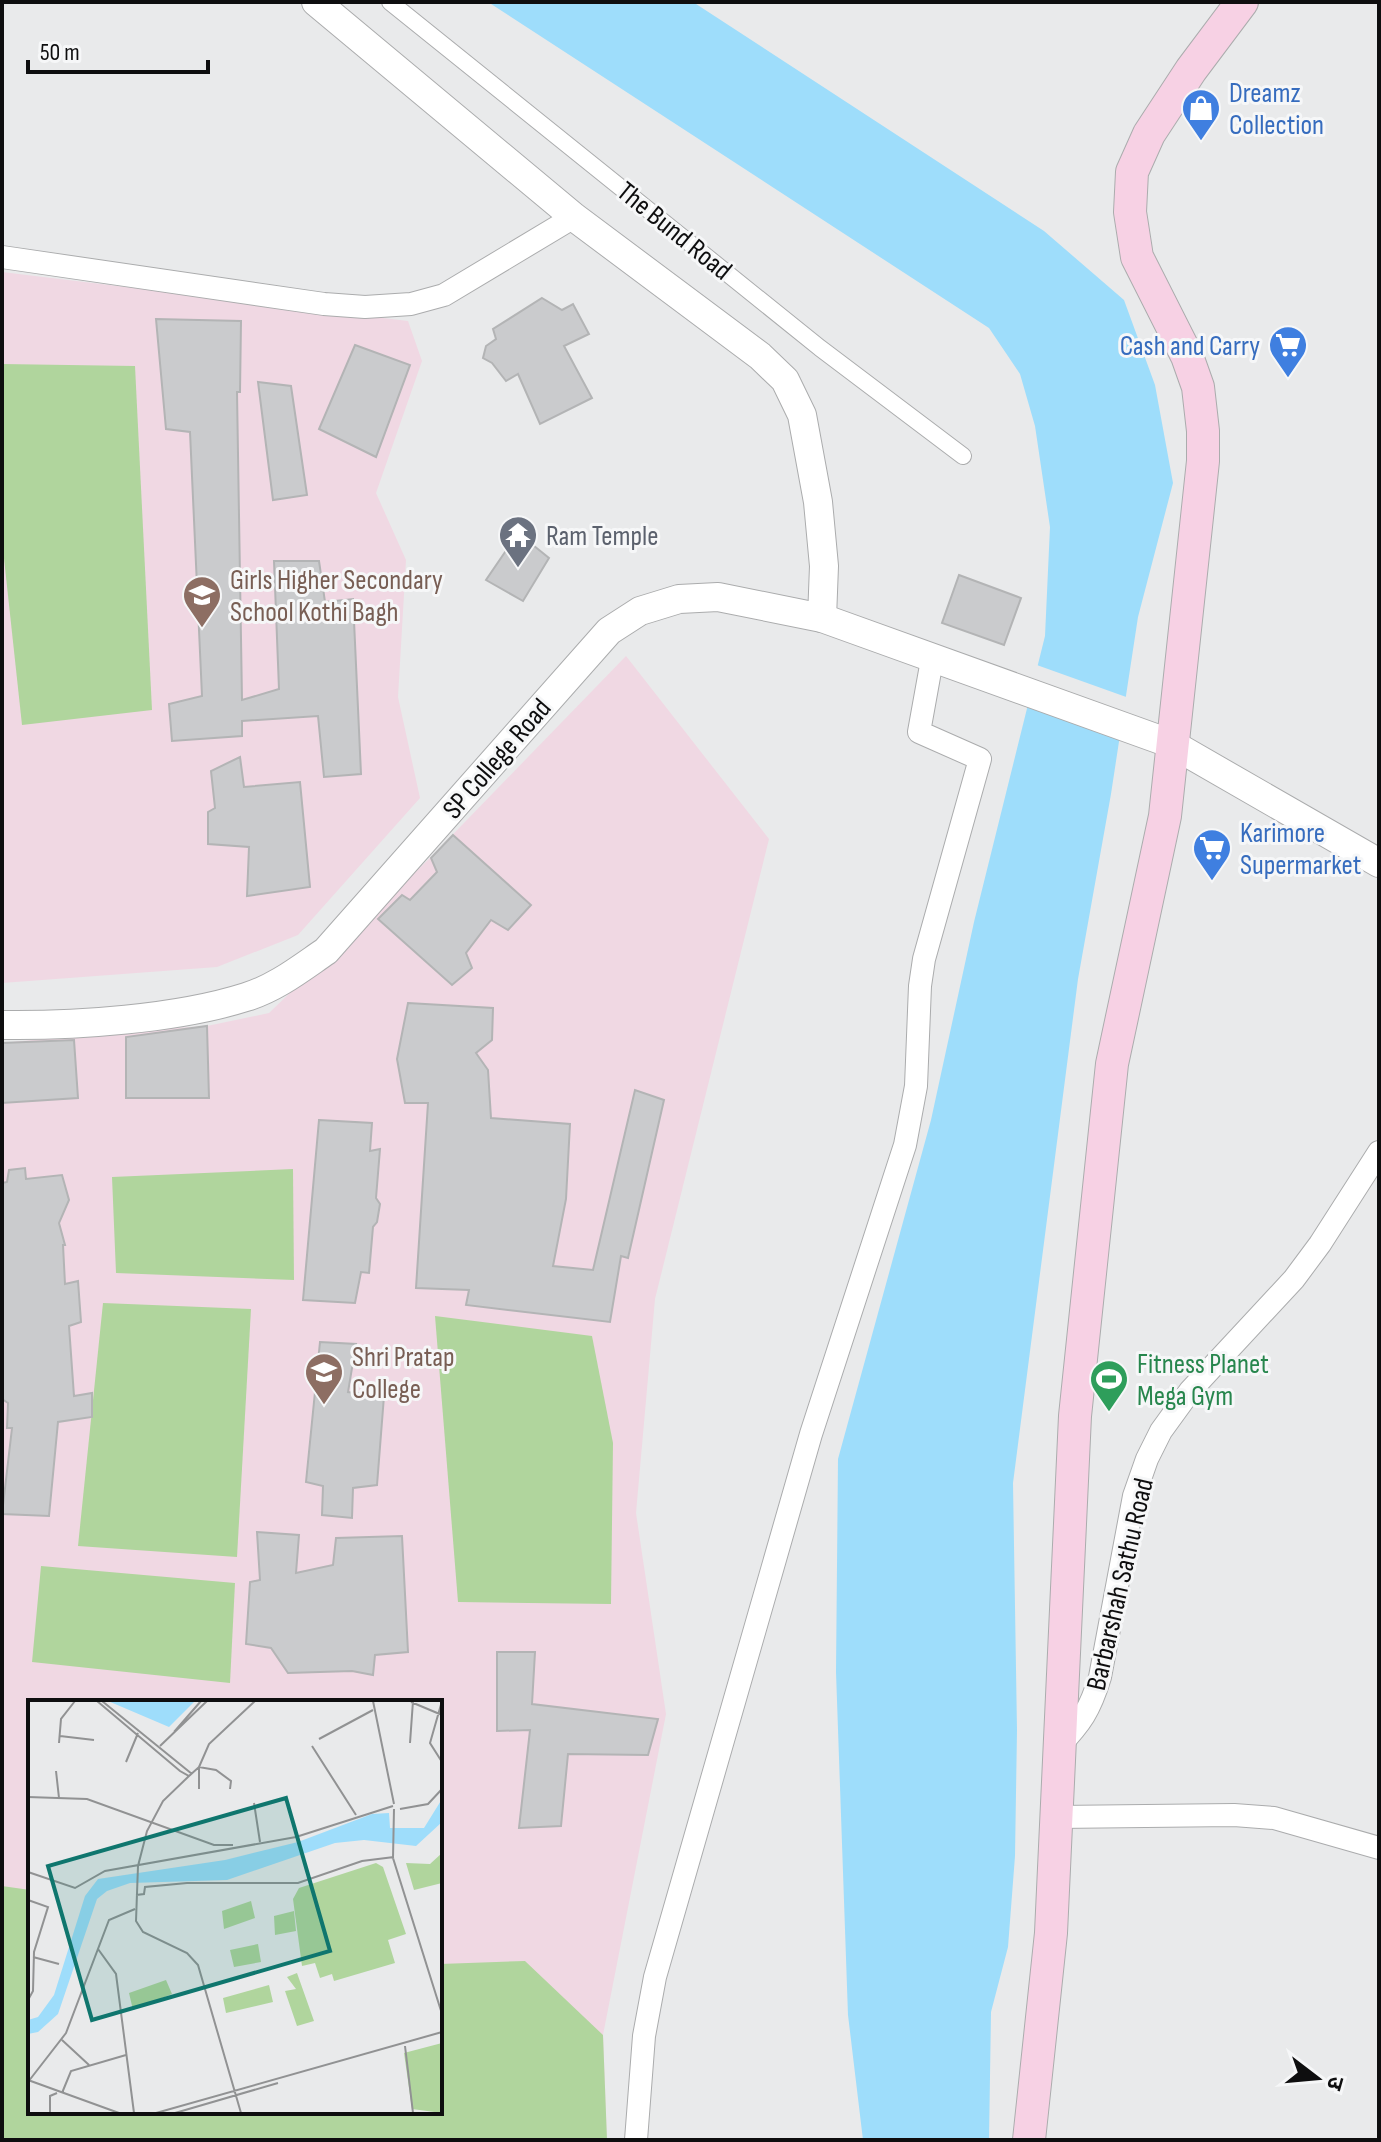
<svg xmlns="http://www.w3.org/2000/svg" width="1381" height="2142" font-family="'Sofia Sans Condensed','Noto Sans Devanagari',sans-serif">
<rect width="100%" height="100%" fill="#e9eaeb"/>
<g fill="#f0d8e3" fill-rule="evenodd">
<polygon points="2,272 408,321 422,361 376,493 406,560 398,697 420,798 298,935 217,967 2,983"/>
<path d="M626,656L769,839L655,1299L636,1513L666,1714L603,2035L607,2140H2V1043L126,1031L207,1026L269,1013L431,857ZM30,1702H440V2112H30Z"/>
</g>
<g fill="#b0d59d">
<polygon points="2,364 135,366 152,710 22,725 2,540"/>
<polygon points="293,1169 294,1280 116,1273 112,1177"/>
<polygon points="103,1303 251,1309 237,1557 78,1546"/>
<polygon points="435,1316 592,1336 613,1443 611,1604 458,1602"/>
<polygon points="41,1566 235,1583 230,1683 32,1662"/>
<polygon points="2,1886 30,1890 30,2112 440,2112 440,1964 525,1961 603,2035 607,2140 2,2140"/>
</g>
<polygon fill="#9eddfb" points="488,2 693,2 1044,231 1124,300 1155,385 1173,483 1138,617 1111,794 1078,979 1013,1483 1017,1730 1015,1856 1008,1947 991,2012 989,2140 863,2140 848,2015 836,1672 838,1459 931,1120 974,922 1045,636 1050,527 1035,426 1020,374 989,328"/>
<polygon fill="#e9eaeb" points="1034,664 1129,698 1123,739 1024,703"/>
<g fill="#cacbcd" stroke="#b3b4b5" stroke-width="2">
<polygon points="542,298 562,310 573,304 589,334 564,346 592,398 540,424 518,374 506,381 492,363 483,358 486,346 496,339 493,329"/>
<polygon points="156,319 241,321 240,392 237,392 242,700 279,689 274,561 319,561 325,602 353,599 361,774 324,777 318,716 242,721 242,736 172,741 169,704 202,696 190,432 166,429"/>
<polygon points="355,345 410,365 376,457 319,429"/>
<polygon points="258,382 291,386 307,495 273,500"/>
<polygon points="518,533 549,558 523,601 486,580"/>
<polygon points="959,575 1021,598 1004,645 942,623"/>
<polygon points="240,757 244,787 300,782 310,887 247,896 249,847 208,844 208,812 215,808 211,771"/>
<polygon points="453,835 531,905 508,930 491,920 466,953 472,968 452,985 378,919 402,895 410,900 437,872 431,858"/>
<polygon points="408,1003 493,1008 492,1040 476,1053 488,1070 491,1118 570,1124 566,1199 553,1266 593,1270 635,1090 664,1100 628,1258 621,1256 610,1322 466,1305 469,1290 416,1288 428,1103 405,1103 397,1059"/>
<polygon points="207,1026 209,1098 126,1098 126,1037"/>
<polygon points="74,1040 78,1098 2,1103 2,1043"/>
<polygon points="319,1120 372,1123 370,1151 380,1149 376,1198 380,1204 377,1222 373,1227 369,1273 361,1272 355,1303 303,1300"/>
<polygon points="25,1168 26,1179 62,1175 69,1200 59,1223 65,1245 63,1245 65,1284 78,1281 81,1322 69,1326 74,1396 92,1393 92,1417 58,1422 49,1516 2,1514 12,1428 7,1428 8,1403 2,1399 2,1183 7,1182 9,1170"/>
<polygon points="320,1342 356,1344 348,1392 384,1396 377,1485 353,1488 352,1518 322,1515 323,1486 306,1482"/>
<polygon points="257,1532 299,1535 296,1573 333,1565 336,1538 402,1536 408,1652 375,1655 373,1675 352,1671 288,1673 271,1648 246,1644 250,1582 260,1580"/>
<polygon points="497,1652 535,1652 532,1704 658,1719 648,1755 568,1754 561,1826 519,1828 530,1730 497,1731"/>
</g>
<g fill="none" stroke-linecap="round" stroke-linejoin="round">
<defs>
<polyline id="pedestrian" points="390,2 820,348 963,456"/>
<g id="minor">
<polyline points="2,257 324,304 365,307 411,304 444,295 574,217"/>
<path d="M1058,1747C1081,1723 1090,1710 1100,1677L1134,1496L1147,1459L1161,1431L1190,1391L1294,1279L1320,1244L1379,1152"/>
<polyline points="1057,1817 1234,1815 1274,1818 1379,1848"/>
<polyline points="636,2140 644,2036 655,1977 811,1434 905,1145 916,1086 920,986 924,959 980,759 919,732 932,660"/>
</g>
<g id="tertiary">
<polyline points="316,2 574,217 760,356 785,380 802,415 818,502 824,566 822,618"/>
<path d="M2,1025C75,1026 177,1019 246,997C276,988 301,968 326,951L609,631L640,611L679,599L718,597L822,618L1172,744L1379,863"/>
</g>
<polyline id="secondary" points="1029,2140 1051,1933 1075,1416 1112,1064 1165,816 1203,461 1203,431 1198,387 1187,356 1137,257 1130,212 1132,172 1149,134 1191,70 1242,2"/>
</defs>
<use href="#pedestrian" stroke="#abacad" stroke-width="18"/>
<use href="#minor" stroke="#abacad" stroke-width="24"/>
<use href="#tertiary" stroke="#abacad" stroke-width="30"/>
<use href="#secondary" stroke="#abacad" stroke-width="34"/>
<use href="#pedestrian" stroke="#fff" stroke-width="16"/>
<use href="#minor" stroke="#fff" stroke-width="22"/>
<use href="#tertiary" stroke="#fff" stroke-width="28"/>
<use href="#secondary" stroke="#f7d1e4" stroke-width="32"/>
</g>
<defs>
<symbol id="shop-pin" viewBox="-11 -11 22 30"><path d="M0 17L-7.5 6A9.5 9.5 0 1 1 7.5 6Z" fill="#3f7fe0" stroke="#f6f7f8"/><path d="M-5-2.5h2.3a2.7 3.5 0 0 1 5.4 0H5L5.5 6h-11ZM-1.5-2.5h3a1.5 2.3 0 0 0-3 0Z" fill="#fff"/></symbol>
<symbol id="supermarket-pin" viewBox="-11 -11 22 30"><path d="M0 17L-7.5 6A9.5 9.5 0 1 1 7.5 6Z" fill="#3f7fe0" stroke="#f6f7f8"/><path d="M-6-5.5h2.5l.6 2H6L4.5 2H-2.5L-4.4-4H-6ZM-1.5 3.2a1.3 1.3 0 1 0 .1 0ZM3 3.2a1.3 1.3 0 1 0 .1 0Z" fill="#fff"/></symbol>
<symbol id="temple-pin" viewBox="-11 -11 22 30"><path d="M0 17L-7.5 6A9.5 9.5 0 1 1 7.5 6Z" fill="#6b7280" stroke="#f6f7f8"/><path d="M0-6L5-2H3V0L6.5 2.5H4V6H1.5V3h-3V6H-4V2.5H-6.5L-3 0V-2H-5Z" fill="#fff"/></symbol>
<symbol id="school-pin" viewBox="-11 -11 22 30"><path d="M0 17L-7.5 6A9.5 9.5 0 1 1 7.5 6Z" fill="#8d6e63" stroke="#f6f7f8"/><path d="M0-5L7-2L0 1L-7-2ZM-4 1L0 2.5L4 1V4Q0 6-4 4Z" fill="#fff"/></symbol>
<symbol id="university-pin" viewBox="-11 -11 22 30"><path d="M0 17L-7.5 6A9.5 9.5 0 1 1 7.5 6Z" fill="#8d6e63" stroke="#f6f7f8"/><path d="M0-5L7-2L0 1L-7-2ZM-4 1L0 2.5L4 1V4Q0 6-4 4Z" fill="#fff"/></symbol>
<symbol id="stadium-pin" viewBox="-11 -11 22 30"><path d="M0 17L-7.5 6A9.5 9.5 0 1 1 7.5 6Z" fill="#2e9e5b" stroke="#f6f7f8"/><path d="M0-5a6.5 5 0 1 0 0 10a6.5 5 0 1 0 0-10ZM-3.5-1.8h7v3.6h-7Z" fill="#fff"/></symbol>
</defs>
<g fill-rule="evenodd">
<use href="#shop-pin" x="1179" y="86" width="44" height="60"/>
<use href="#supermarket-pin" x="1266" y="323" width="44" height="60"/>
<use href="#temple-pin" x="496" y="513" width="44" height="60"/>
<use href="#school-pin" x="180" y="573" width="44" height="60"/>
<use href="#supermarket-pin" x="1190" y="826" width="44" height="60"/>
<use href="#university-pin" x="302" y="1350" width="44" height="60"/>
<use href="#stadium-pin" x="1087" y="1357" width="44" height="60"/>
</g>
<g text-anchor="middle" stroke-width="6" stroke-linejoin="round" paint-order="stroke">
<g font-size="28" fill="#366cbe" stroke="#f6f7f8" text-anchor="start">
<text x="1229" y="102">Dreamz<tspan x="1229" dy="32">Collection</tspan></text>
<text x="1260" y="355" text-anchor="end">Cash and Carry</text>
<text x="1240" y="842">Karimore<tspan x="1240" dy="32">Supermarket</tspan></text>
</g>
<g font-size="28" fill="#0e0e0f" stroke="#f6f7f8">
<text transform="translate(675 230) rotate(39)" y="10">The Bund Road</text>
<text transform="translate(496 758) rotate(-49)" y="10">SP College Road</text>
<text transform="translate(1119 1584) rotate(-77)" y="10">Barbarshah Sathu Road</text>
</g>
<g font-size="28" fill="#5b616d" stroke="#f6f7f8" text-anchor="start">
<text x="546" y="545">Ram Temple</text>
</g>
<g font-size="28" fill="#785e54" stroke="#f6f7f8" text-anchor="start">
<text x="230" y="589">Girls Higher Secondary<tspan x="230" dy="32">School Kothi Bagh</tspan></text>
<text x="352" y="1366">Shri Pratap<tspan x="352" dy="32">College</tspan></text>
</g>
<g font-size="28" fill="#27864d" stroke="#f6f7f8" text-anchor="start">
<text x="1137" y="1373">Fitness Planet<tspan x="1137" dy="32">Mega Gym</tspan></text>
</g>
</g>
<g transform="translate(28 1700)">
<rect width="414" height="414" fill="#e9eaeb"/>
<path d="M414,153V183L386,190L378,163L402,164ZM348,163L355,167L378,234L360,240L367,263L306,281L304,274L292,278L287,263L274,266L265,199L271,188ZM223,201L227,218L196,229L194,211ZM266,211L268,231L247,235L246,216ZM230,244L233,262L206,267L202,250ZM269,273L286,321L269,326L257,291L268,289L259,277ZM138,280L144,294L105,310L101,293ZM241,285L245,302L198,313L195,298ZM414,343V413L384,409L376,353Z" fill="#b0d59d"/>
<path d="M80,1H167L141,27ZM414,99V122L388,146L336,140L307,143L199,180L102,183L79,191L69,199L30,314L10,332L0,334V320L10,317L26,295L57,196L70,179L197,160L270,142L344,114L361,113L362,128H396Z" fill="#9eddfb"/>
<path fill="none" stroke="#919293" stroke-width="2" d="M69,1L152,71L161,76L171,67L188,70L203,81L202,89M74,1L164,74M345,1L366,104M414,1L402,43L414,62M383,2L414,15M146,32L173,1M32,36L66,40M291,39L345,10M31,43L33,19L47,1M382,43L385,1M132,46L179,1M284,46L328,115M98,62L110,33M28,71L31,98M161,76L135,101L119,131L110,166L108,221L115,232L159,253L170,265L213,413M171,89V67L181,44L227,1M0,97L59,99L186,145H205M226,103L232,142M366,109L365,158L414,314M372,109L400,104L414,89M0,172L47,188L77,171L268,137L365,106M108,195L116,194L117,187L159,183H270L334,161L366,157M0,200L20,207L6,252L5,291L0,300M70,249L88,274L106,413M5,257L31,264M34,340L61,365M377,346L385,413M0,380L91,413M0,382L38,333L81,220L107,209M34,393L43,371L98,355M22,413V396L29,393M128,413L414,332M147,413L250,383"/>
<path fill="#0f766e" fill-opacity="0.15" stroke="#0f766e" stroke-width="4" d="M258,98L302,251L64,320L20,166Z"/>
<rect width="414" height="414" fill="none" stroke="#0e0e0f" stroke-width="4"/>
</g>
<rect width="1381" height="2142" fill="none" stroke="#0e0e0f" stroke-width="8"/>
<g transform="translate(1317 2078) rotate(106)" stroke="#f6f7f8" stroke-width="6" paint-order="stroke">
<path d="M0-6L14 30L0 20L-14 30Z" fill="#0e0e0f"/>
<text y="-12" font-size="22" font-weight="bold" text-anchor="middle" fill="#0e0e0f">उ</text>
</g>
<path d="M28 60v12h180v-12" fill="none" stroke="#0e0e0f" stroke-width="4"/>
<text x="40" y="60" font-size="24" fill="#0e0e0f" stroke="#f6f7f8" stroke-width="6" paint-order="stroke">50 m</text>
</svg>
